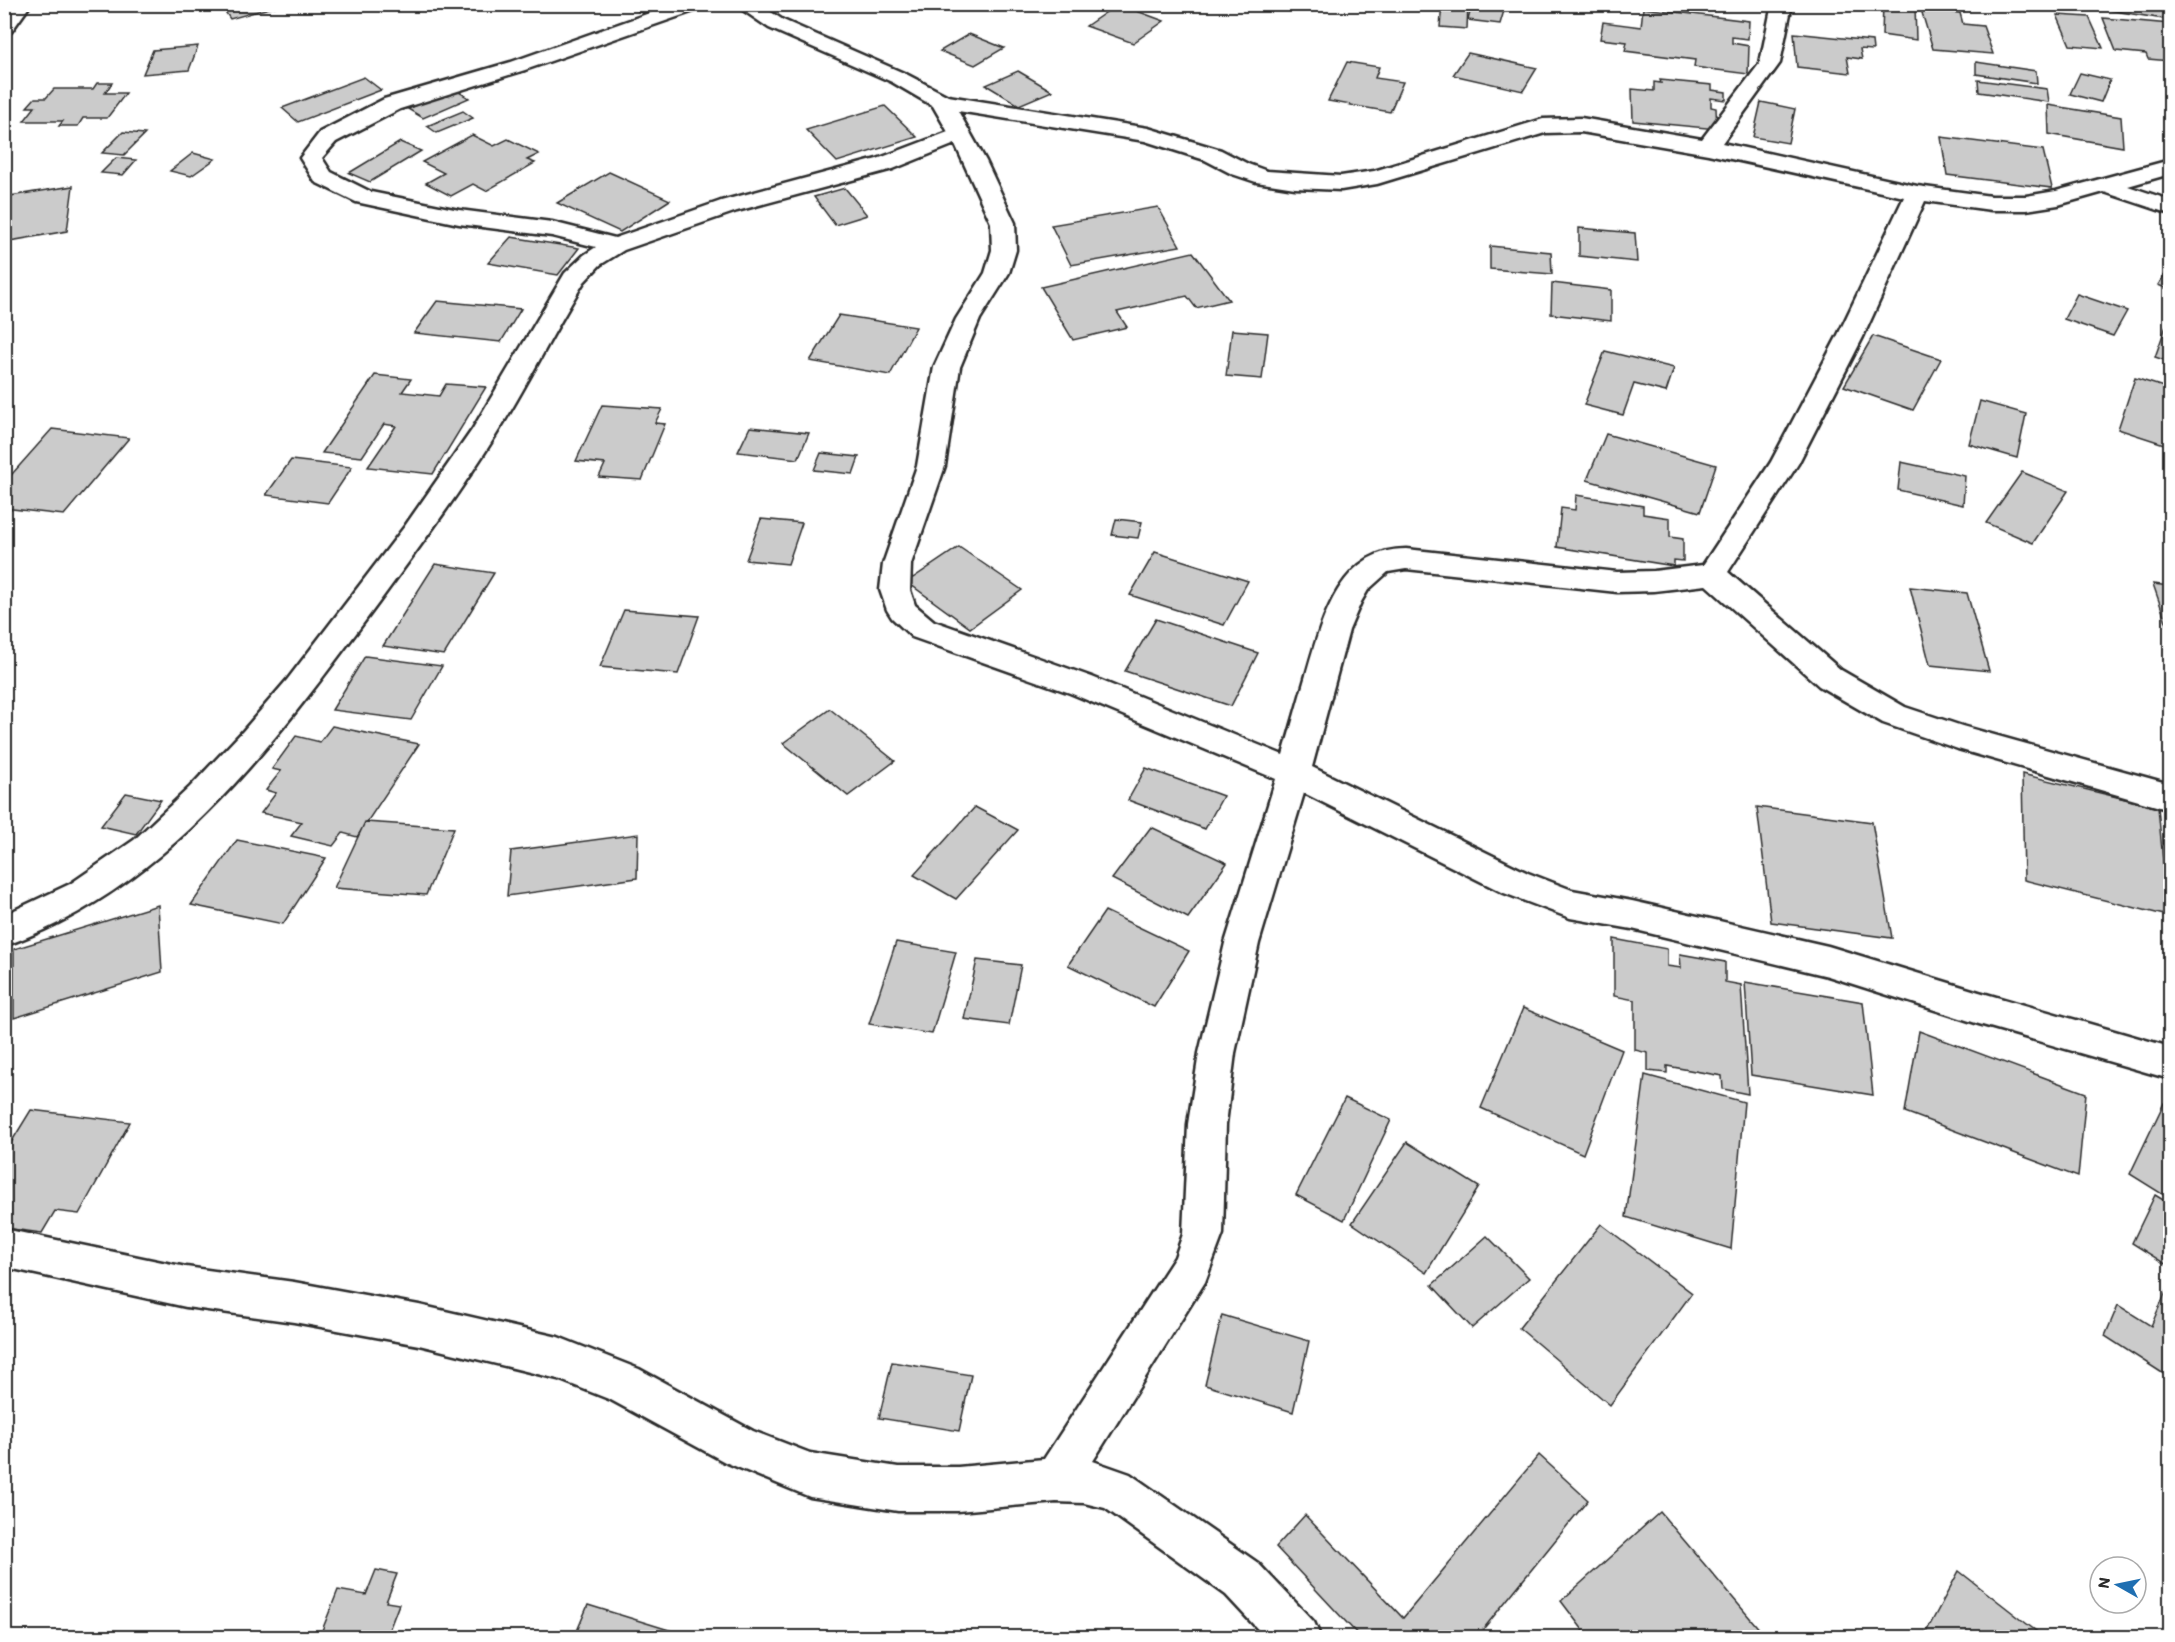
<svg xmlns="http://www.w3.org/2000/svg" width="2175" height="1642" font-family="Itim,sans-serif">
<rect width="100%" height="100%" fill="#fff"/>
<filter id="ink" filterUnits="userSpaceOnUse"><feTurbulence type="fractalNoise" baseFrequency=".0167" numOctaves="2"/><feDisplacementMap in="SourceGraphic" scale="12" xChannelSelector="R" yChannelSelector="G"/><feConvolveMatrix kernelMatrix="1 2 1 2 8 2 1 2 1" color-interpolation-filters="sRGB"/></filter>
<g filter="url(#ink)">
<g fill="#cbcbcb" stroke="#2b2b2b" stroke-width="1.5">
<polygon points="220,4 284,4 230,19"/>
<polygon points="624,4 661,4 642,13"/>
<polygon points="1118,4 1164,21 1133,43 1086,26"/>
<polygon points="1442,4 1468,4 1467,29 1440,27"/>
<polygon points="1472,4 1506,4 1500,24 1468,20"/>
<polygon points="1829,4 1876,4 1876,10"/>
<polygon points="1883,4 1915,6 1916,40 1882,35"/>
<polygon points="2109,4 2170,4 2170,20 2109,10"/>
<polygon points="1920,6 1937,7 1938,11 1960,13 1963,24 1983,26 1993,54 1933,49"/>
<polygon points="1643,8 1749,21 1748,39 1732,37 1732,43 1749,46 1748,74 1694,67 1695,60 1625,51 1627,42 1600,39 1603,22 1641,27"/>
<polygon points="2057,15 2089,17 2103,48 2070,45"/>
<polygon points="2103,18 2170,24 2170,61 2148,59 2146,54 2116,51"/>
<polygon points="1794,33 1872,41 1873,50 1860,49 1862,59 1847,57 1850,73 1797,67"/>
<polygon points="969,34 1004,48 975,65 940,51"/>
<polygon points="198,46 189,70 143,74 153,50"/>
<polygon points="1468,53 1537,68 1523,91 1453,75"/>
<polygon points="1347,62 1379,67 1375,78 1403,82 1390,112 1328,101"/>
<polygon points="1976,62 2036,71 2037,83 1976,74"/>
<polygon points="1018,71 1052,91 1019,105 986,85"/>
<polygon points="2080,73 2110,80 2101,102 2070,94"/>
<polygon points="364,77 381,90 298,122 282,108"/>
<polygon points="1660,80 1712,85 1712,90 1726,92 1726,100 1711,98 1711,107 1716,108 1717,129 1633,121 1632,89 1654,91 1654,82 1661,83"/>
<polygon points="1978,80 2047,89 2049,102 1979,92"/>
<polygon points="97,83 112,83 105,93 126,93 107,118 83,118 78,126 59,126 63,121 24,121 35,107 27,107 35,98 46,98 54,89 93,89"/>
<polygon points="454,89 469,98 423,118 408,109"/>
<polygon points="1761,102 1795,109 1788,143 1753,137"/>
<polygon points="2048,105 2121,117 2123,147 2049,134"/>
<polygon points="885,106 917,137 837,162 806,130"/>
<polygon points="463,111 473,118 437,133 427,126"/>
<polygon points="123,132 145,134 124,155 102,153"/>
<polygon points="472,135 494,146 508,139 539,154 527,160 535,163 486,191 473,184 451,196 426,183 444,173 422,162"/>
<polygon points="1941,137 2043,150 2052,188 1947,175"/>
<polygon points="400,142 421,151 370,182 349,173"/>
<polygon points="193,153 215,159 191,176 170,171"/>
<polygon points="116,158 136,160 123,175 101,173"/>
<polygon points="609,172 670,200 620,232 557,203"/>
<polygon points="73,186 67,231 4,242 4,197"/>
<polygon points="845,188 867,215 835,225 814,197"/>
<polygon points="1158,207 1180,246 1071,265 1051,225"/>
<polygon points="1579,228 1635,233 1637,262 1579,256"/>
<polygon points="511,237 579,248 558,275 488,263"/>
<polygon points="1490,246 1551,252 1552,274 1490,269"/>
<polygon points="1193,252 1229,300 1196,308 1187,296 1117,312 1127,327 1073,340 1041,287"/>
<polygon points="2170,267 2170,290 2158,285"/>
<polygon points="1552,283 1611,290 1611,321 1551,314"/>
<polygon points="2077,294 2127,311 2113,336 2064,319"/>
<polygon points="437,301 521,309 501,342 414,333"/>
<polygon points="839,315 916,327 890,375 810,361"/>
<polygon points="2170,315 2170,362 2155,357"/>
<polygon points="1232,330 1268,333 1262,379 1226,376"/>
<polygon points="1873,336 1941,359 1913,410 1844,386"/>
<polygon points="1605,351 1674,368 1666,392 1634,384 1623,415 1584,405"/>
<polygon points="375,375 411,379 402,392 439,396 446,384 486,387 433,474 368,467 396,426 384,424 362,457 322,453"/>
<polygon points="2135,378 2170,389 2170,446 2118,429"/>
<polygon points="1980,401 2026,414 2017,458 1969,444"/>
<polygon points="602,405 662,409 655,423 665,424 642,480 599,477 605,464 576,461"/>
<polygon points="750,427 809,433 798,459 738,452"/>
<polygon points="52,429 129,438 64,515 4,508 4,483"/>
<polygon points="1606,434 1716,465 1700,512 1587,480"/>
<polygon points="821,453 859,457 853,474 814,470"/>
<polygon points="291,460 352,467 328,503 266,495"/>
<polygon points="1901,462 1965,476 1963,505 1898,490"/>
<polygon points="2022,472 2068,491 2033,543 1986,523"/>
<polygon points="1576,495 1643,506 1643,514 1670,518 1670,537 1683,539 1683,561 1674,560 1674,566 1557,547 1561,508 1575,510"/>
<polygon points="761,519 802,523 788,564 746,560"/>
<polygon points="1116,519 1142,522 1138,538 1112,535"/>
<polygon points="959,547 1022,590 970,628 907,582"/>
<polygon points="1155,552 1248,581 1224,625 1130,595"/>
<polygon points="435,564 494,573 444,655 383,646"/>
<polygon points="2153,584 2170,586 2170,633"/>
<polygon points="1910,587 1967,593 1989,671 1930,665"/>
<polygon points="624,610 699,616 678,674 600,667"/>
<polygon points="1156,619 1258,653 1231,706 1125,671"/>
<polygon points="365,656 442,666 411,720 332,710"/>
<polygon points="830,709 895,761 848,796 783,743"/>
<polygon points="332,726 419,744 357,837 343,833 333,846 291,836 302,822 261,813 276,793 266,790 281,771 272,769 296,736 320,742"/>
<polygon points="1146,768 1223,796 1205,829 1128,800"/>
<polygon points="2022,774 2158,807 2168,916 2024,880"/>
<polygon points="126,793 161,800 136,834 101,826"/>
<polygon points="975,807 1018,830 956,899 914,875"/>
<polygon points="1757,807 1872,822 1892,938 1771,922"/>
<polygon points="365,822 454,828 426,895 334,888"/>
<polygon points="1151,827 1227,863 1188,918 1112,879"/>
<polygon points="638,834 637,878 507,896 511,851"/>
<polygon points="237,840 326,858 283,924 191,905"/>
<polygon points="158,905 162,972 14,1018 14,949"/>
<polygon points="1105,911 1189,951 1154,1007 1068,965"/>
<polygon points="1614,939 1667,949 1667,966 1681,968 1680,954 1725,962 1725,982 1741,985 1748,1094 1723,1089 1722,1076 1667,1066 1667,1073 1648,1071 1648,1053 1635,1050 1635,1000 1614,996"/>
<polygon points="896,942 956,952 932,1034 869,1024"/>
<polygon points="977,960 1021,965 1009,1025 964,1019"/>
<polygon points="1745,982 1863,1002 1873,1095 1751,1075"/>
<polygon points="1523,1008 1622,1050 1583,1154 1481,1108"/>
<polygon points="1919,1031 2086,1093 2078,1177 1905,1112"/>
<polygon points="1645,1075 1744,1102 1731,1249 1626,1217"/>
<polygon points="1345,1098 1391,1120 1344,1220 1296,1195"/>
<polygon points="2164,1103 2170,1106 2170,1199 2130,1174"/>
<polygon points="31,1110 130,1122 79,1214 55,1211 42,1233 4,1228 4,1154"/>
<polygon points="1407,1142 1479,1187 1426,1273 1352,1223"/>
<polygon points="2155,1195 2170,1204 2170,1267 2132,1243"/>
<polygon points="1601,1224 1692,1293 1610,1405 1519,1328"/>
<polygon points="1487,1236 1529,1278 1472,1328 1432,1285"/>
<polygon points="2170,1282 2170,1378 2105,1336 2118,1305 2151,1326"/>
<polygon points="1222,1315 1309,1341 1293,1412 1205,1385"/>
<polygon points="892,1362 971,1375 959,1431 879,1418"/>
<polygon points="1539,1455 1588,1500 1476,1638 1361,1638 1276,1547 1305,1515 1403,1618"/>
<polygon points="1660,1512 1761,1631 1754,1638 1589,1638 1561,1601"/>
<polygon points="376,1570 397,1574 386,1602 399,1604 386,1638 319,1638 338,1590 366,1595"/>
<polygon points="1959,1571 2045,1638 1923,1638"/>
<polygon points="588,1605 695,1638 574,1638"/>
</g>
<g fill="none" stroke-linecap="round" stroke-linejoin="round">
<defs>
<g id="minor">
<polygon points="11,4 31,4 11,32 4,34 4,13"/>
<path d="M675,4H706L703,8L525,70L400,109L336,142L322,158L331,172L371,192L459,210L552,222L615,238L721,201L877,159L948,132L933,106L892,82L769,28L734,4H759L783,20L906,74L948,96L1148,128L1221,150L1248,164L1267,171L1341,176L1374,171L1543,119L1581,118L1702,139L1760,63L1772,4H1792L1780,63L1722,143L1917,186L1991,196H2026L2056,191L2170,160V174L2128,186L2170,200V214L2104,192L2058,205L2026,210H1991L1925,201L1863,337L1798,464L1728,572L1841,670L1905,707L1962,726L2170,784V810L1958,749L1883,723L1819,686L1706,585L1654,591L1617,592L1406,569L1388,572L1368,590L1361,602L1349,630L1312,767L1528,873L1572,890L1632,901L1828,946L1979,992L2170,1047V1079L1979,1024L1828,976L1632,929L1570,918L1504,893L1304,793L1259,943L1235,1053L1226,1124L1223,1234L1205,1282L1093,1461L1130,1474L1258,1563L1314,1622L1321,1638H1266L1226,1595L1105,1508L1084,1503L1056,1502L958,1511H898L810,1497L725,1462L611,1400L558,1379L419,1345L294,1322L186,1307L4,1267V1229L186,1267L294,1282L419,1305L558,1337L639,1369L753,1431L810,1453L898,1467H958L1044,1459L1175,1257L1183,1234L1188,1124L1199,1053L1225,943L1276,779L1070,693L912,637L892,618L887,610L880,590L883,564L917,466L934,367L956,319L985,273L992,250L991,223L955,144L893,169L737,211L624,250L600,265L584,282C553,332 527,386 496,435C456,499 410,560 365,621C269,750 163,891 4,946V915L70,884L134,840L190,787L243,731L287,680L405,526L472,430L565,273L584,255L596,247L552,236L459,224L356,202L315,182L300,158L320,132L384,99L511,62ZM958,111L1145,141L1205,160L1232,174L1256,182L1295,188L1341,190L1377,184L1545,133L1581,132L1708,154L1904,197L1837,337L1771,462L1703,565L1654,571L1617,572L1406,549C1339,549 1321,623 1306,675C1298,702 1291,728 1283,755L1092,677L934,621L915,605L910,590L911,564L945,466L960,367L980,319L1009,273L1016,250L1015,223L986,161Z"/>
</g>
</defs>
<use href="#minor" stroke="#2b2b2b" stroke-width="5"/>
<use href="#minor" fill="#fff" fill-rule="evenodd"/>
</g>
</g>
<rect width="2175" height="1642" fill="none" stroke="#fff" stroke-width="24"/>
<rect x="12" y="12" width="2151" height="1618" fill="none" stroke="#2b2b2b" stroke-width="2" filter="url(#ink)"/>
<g transform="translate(2118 1585) rotate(279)"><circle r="28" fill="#ffffff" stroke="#aaaaaa" stroke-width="1.5"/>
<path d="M0-4.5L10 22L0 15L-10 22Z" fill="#1f6fb2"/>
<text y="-9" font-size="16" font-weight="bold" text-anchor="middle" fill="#2b2b2b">N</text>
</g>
</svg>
